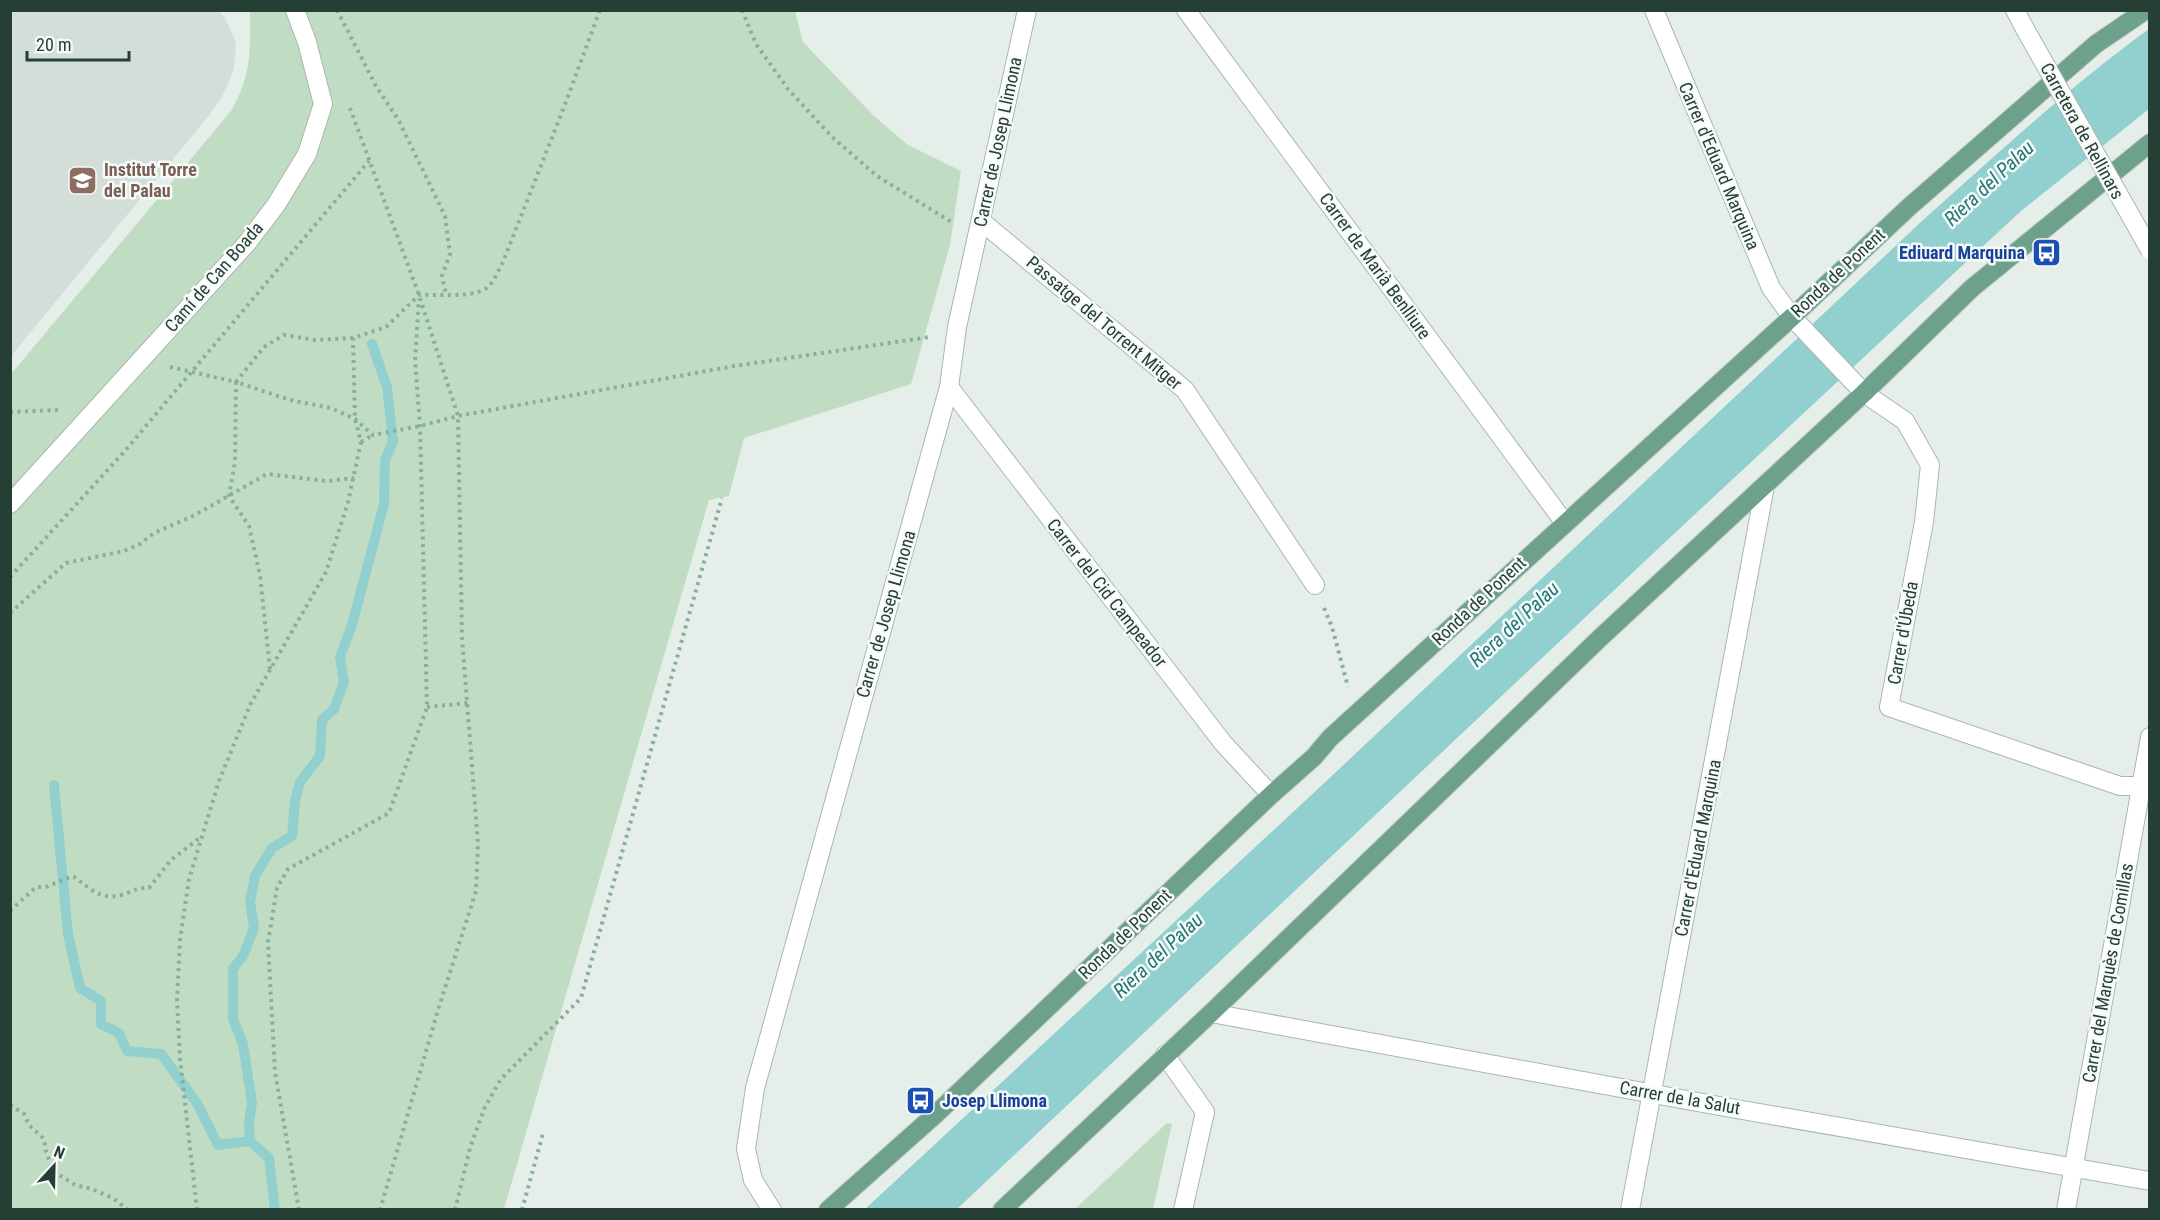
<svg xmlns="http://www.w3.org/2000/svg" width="2160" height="1220" font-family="'Roboto Condensed',sans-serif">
<rect width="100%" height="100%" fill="#e6eee9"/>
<polygon fill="#d4ded8" points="11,10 219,11 225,18 236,42 234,69 224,93 211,113 11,356"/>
<g fill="#c0ddc4">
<path d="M250,11H795L803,42L873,115L908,145L961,171L950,245L911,384L744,438L729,496L709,500L504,1209L11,1210V374L231,111C252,74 250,52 250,11Z"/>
<polygon points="1167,1123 1172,1124 1153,1209 1075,1209"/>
</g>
<path fill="#92cfcf" d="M2149,29V109L2021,211L1662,545L957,1209L864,1210L1320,787L1922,221C1996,155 2069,87 2149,29Z"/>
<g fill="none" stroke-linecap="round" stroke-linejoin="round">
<g stroke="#92cfcf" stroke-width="10">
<polyline points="54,785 68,934 80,988 101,1001 101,1024 119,1033 127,1051 161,1054 197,1103 218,1145 250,1141"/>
<polyline points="275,1210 269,1158 250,1141 249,1122 252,1103 243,1044 233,1019 233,969 243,956 254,928 250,902 255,876 272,848 292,836 295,801 300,782 320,756 322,720 334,709 344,682 340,657 352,625 384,504 385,460 393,441 387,387 372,344"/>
</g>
<defs>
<g id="minor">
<polyline points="1186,10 1564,522"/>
<polyline points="1654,10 1771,288 1792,317 1864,393 1905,421 1930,465 1924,522 1889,707 2120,786 2142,786"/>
<polyline points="2015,10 2025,29"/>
<polyline points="981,221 1185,390 1315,585"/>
<polyline points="949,387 1223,743 1271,795"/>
<polyline points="10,504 247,243 276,205 307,154 323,104 307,42 295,10"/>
<polyline points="1211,1013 1725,1107 2150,1181"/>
<polyline points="1165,1055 1205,1112 1183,1210"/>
<polyline points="772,1210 753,1180 746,1149 755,1088 949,387 957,327 1027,10"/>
<polyline points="1630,1210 1765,486"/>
<polyline points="2066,1210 2150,737"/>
</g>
<g id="major">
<polyline points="828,1210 937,1113 1271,795 1314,757 1330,738 1792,317 1909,207 2096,44 2146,10"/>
<polyline points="1002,1210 1211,1013 1600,638 1864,393 1972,288 2150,143"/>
</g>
</defs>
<use href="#minor" stroke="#a9b6af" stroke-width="20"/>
<use href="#major" stroke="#c2c9c6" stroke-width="20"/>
<g stroke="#88af9d" stroke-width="4" stroke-dasharray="3 4.5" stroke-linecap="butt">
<polyline points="337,10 376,86 399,121 445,216 450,254 442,276 446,294"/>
<polyline points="742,10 756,44 788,89 832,137 877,176 953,223"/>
<polyline points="350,108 419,295 458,416 462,637 478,844 476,891 438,1010 380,1210"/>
<path d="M170,367L236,382L264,347L284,335L315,340L353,338L386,327L419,295C437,294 476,299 489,286C495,280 499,269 503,262L564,107L600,10"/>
<polyline points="10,412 58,410"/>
<polyline points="361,442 373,435"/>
<polyline points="10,577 124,452 369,161"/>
<polyline points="1324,608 1332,627 1348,687"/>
<polyline points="10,613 66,563 124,551 140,544 154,533 193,516 267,474 327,481 354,478"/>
<polyline points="270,669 260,575 249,526 229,496 235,462 236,382 290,400 331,408 355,419 373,435 420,426 458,416 734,366 930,337"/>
<polyline points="427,707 468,703"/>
<path d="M10,911L36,887H46L73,876C88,887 101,901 121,895C133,892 135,887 149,888L171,860L202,836"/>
<polyline points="10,1105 24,1114 29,1125 44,1139 46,1152 53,1169 61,1176 75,1185 92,1189 113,1198 128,1210"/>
<polyline points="197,1210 180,1058 177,1001 180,940 189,879 219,781 251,703 326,572 348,502 361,442 355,419 353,338"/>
<polyline points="299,1210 275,1072 268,942 277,888 288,869 389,813 427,707 420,426 415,360 419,299"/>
<polyline points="455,1210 470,1148 484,1109 501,1079 581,998 722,498"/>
<polyline points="522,1210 543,1133"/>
</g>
<use href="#minor" stroke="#fff" stroke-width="18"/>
<use href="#major" stroke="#6da18b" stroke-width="18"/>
<defs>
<polyline id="minor-bridge" points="2025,29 2150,250"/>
</defs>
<use href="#minor-bridge" stroke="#a9b6af" stroke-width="20" stroke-linecap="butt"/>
<use href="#minor-bridge" stroke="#fff" stroke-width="18"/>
</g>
<defs>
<symbol id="school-square" viewBox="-11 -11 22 22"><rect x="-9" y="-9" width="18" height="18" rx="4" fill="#8d6e63" stroke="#f6faf8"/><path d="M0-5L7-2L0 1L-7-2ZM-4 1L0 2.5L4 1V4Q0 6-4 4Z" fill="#fff"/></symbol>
<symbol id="bus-square" viewBox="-11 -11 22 22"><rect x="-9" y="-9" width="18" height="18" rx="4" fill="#1a4fb4" stroke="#f6faf8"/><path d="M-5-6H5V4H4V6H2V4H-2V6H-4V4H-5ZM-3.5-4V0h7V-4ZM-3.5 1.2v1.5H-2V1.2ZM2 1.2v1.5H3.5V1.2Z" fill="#fff"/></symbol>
</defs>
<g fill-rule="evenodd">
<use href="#school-square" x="66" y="164" width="33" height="33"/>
<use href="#bus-square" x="2030" y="236" width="33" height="33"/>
<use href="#bus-square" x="904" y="1084" width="33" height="33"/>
</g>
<g text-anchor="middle" stroke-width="5" stroke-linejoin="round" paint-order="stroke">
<g font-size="18" fill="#263f34" stroke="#f6faf8">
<text transform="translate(2082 131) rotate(61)" y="6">Carretera de Rellinars</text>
<text transform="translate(998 142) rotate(-78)" y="6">Carrer de Josep Llimona</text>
<text transform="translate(1719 166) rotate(67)" y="6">Carrer d'Eduard Marquina</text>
<text transform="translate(1375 266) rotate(54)" y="6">Carrer de Marià Benlliure</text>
<text transform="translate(1838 273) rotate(-43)" y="6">Ronda de Ponent</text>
<text transform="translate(214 277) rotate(-49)" y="6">Camí de Can Boada</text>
<text transform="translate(1104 323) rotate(40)" y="6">Passatge del Torrent Mitger</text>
<text transform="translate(1107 593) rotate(52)" y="6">Carrer del Cid Campeador</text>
<text transform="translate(1479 601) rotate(-43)" y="6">Ronda de Ponent</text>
<text transform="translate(886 614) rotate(-74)" y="6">Carrer de Josep Llimona</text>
<text transform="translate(1903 633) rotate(-80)" y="6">Carrer d'Úbeda</text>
<text transform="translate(1698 848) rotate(-79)" y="6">Carrer d'Eduard Marquina</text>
<text transform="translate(1125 934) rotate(-44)" y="6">Ronda de Ponent</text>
<text transform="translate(2108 973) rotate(-80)" y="6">Carrer del Marquès de Comillas</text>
<text transform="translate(1680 1098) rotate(10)" y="6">Carrer de la Salut</text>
</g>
<g font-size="18" font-weight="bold" fill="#785e54" stroke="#f6faf8" text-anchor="start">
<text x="104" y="176">Institut Torre<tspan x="104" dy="21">del Palau</tspan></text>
</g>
<g font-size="18" font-weight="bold" fill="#164399" stroke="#f6faf8" text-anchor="end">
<text x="2025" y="259">Ediuard Marquina</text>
<text x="942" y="1107" text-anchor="start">Josep Llimona</text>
</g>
<g font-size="20" font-style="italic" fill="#227778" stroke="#f6faf8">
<text transform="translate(1989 183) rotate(-43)" y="7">Riera del Palau</text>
<text transform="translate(1514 624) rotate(-43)" y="7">Riera del Palau</text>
<text transform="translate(1158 955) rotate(-43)" y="7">Riera del Palau</text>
</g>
</g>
<rect width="2160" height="1220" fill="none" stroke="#263f34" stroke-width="24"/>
<g transform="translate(54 1166) rotate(22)" stroke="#f6faf8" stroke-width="4.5" paint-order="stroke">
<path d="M0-4.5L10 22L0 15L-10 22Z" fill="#263f34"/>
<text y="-9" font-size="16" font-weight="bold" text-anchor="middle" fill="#263f34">N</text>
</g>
<path d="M27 51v9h102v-9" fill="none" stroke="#263f34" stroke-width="3"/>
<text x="36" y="51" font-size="18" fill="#263f34" stroke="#f6faf8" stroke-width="4.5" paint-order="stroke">20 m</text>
</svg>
